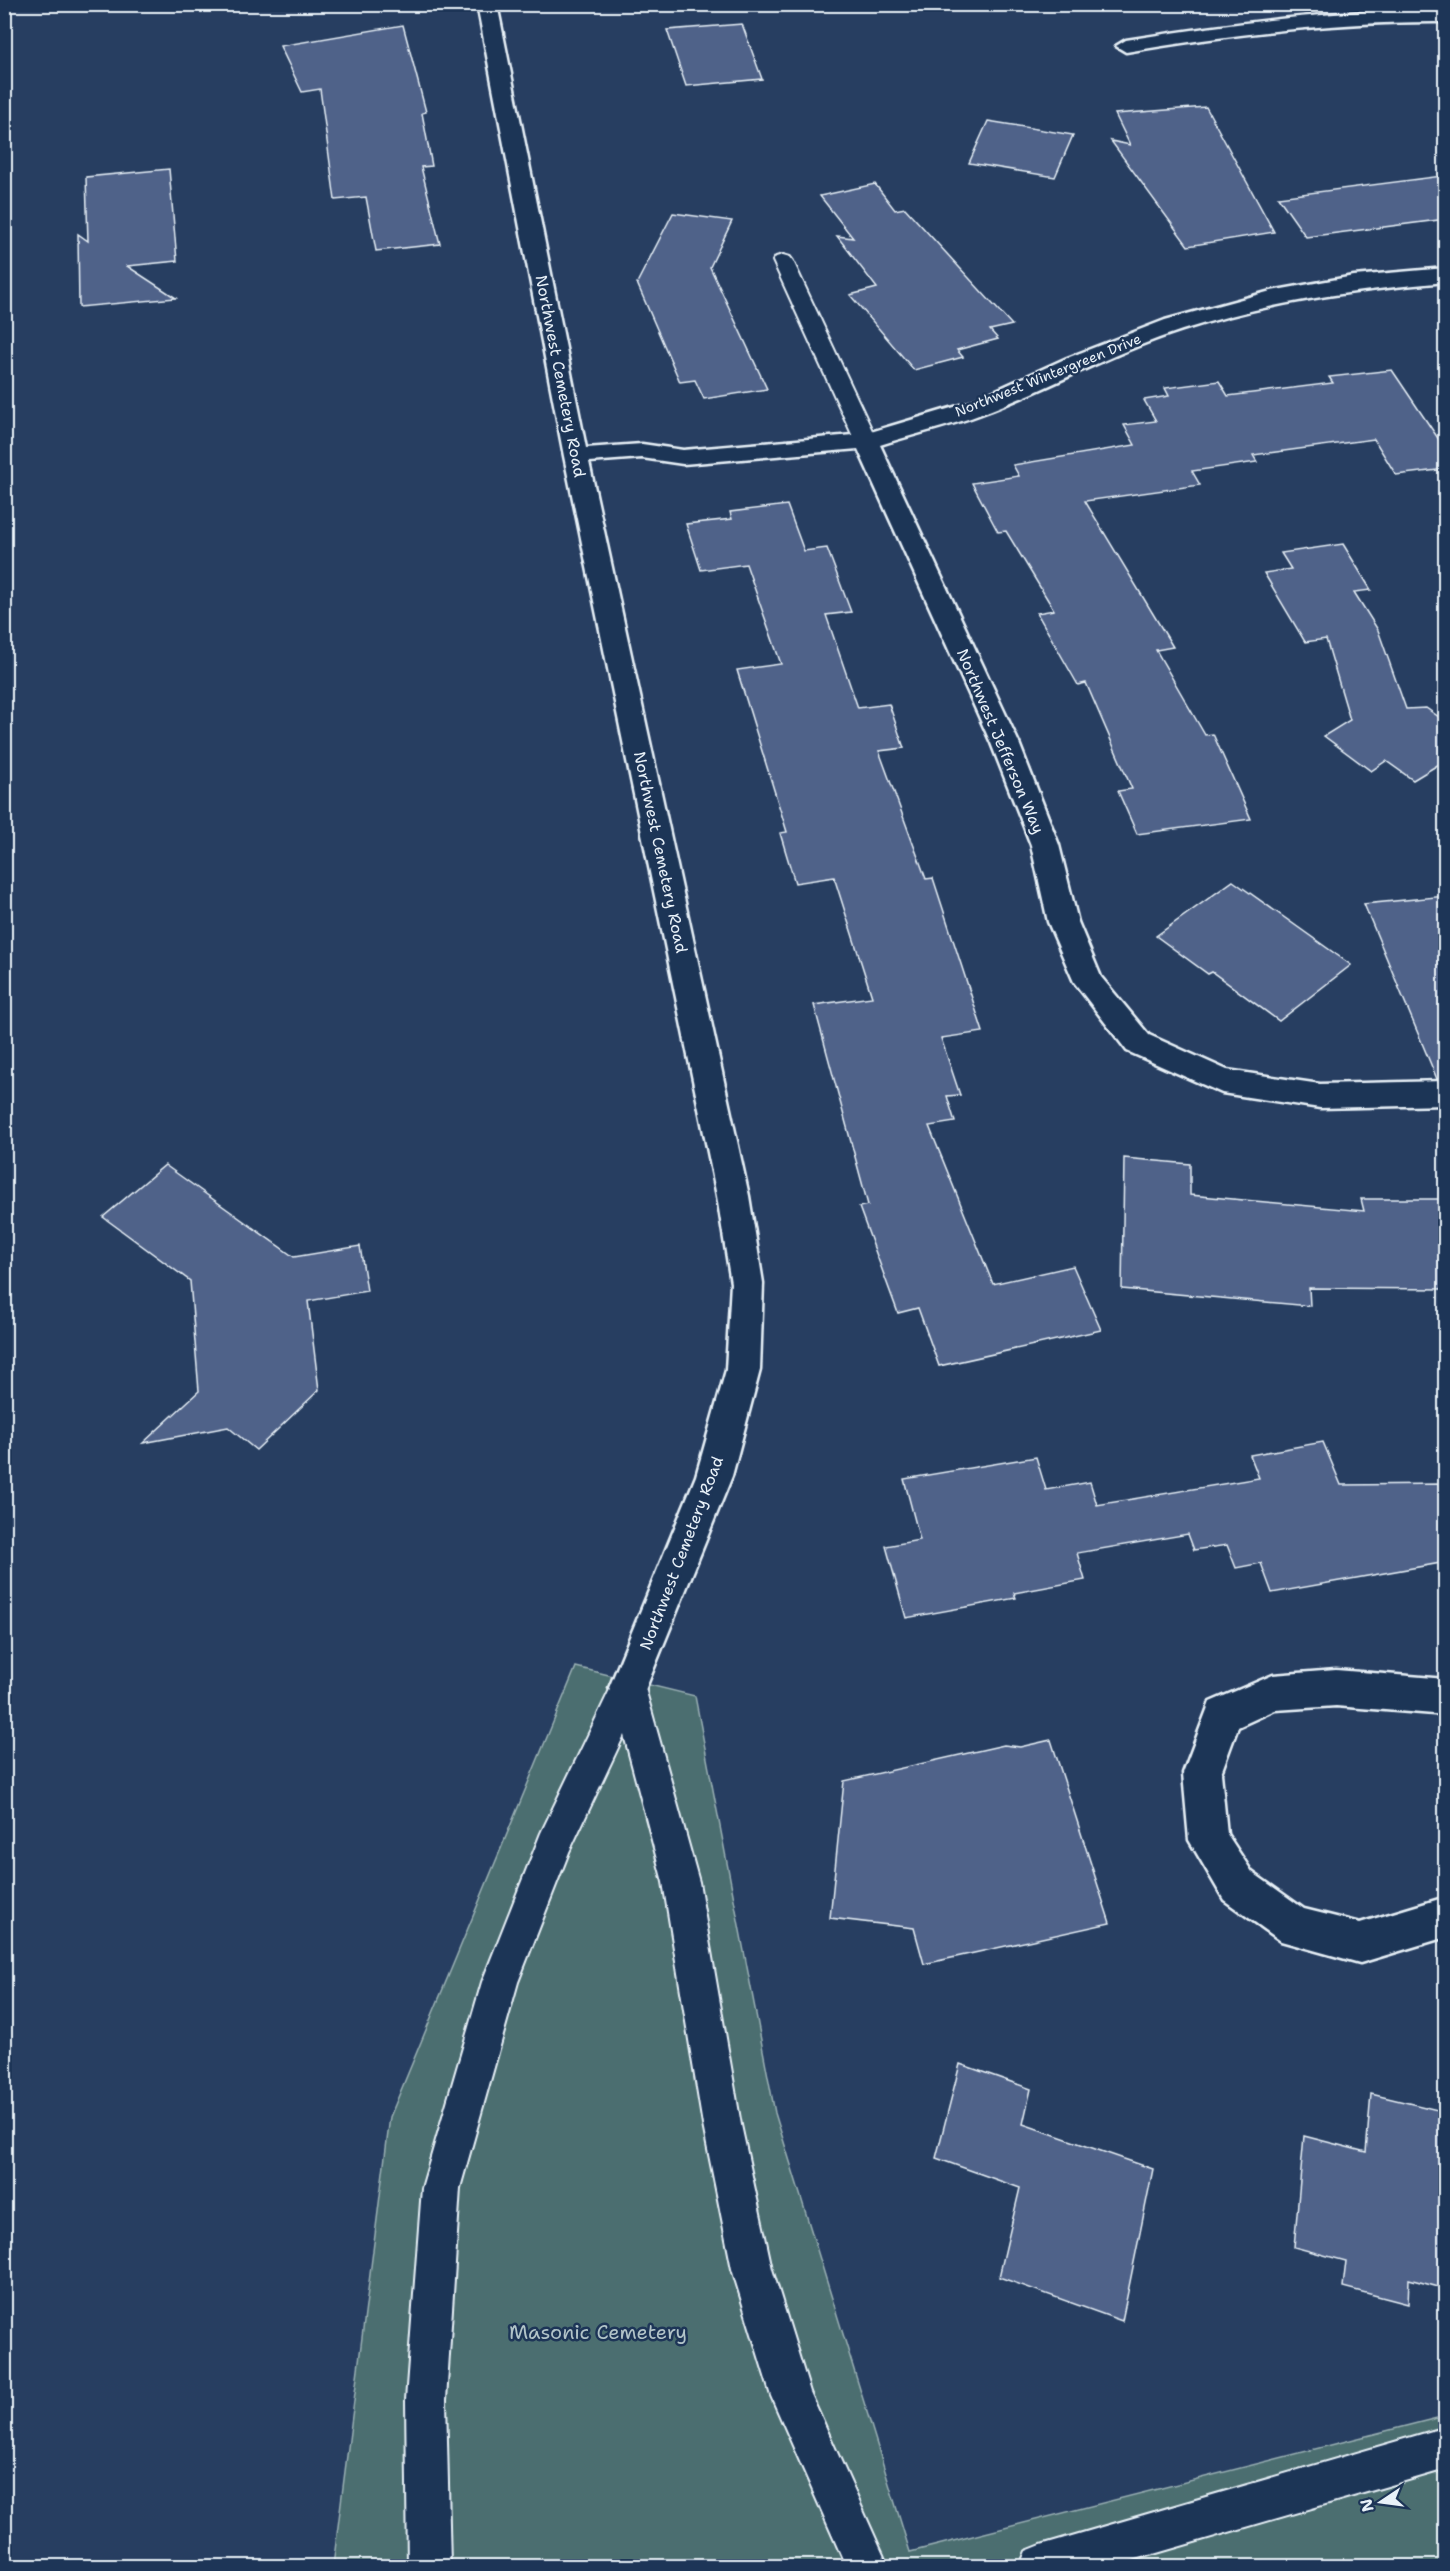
<svg xmlns="http://www.w3.org/2000/svg" width="1450" height="2571" font-family="'Shantell Sans',sans-serif">
<rect width="100%" height="100%" fill="#273e61"/>
<filter id="ink" filterUnits="userSpaceOnUse"><feTurbulence type="fractalNoise" baseFrequency=".0167" numOctaves="2"/><feDisplacementMap in="SourceGraphic" scale="12" xChannelSelector="R" yChannelSelector="G"/><feConvolveMatrix kernelMatrix="1 2 1 2 8 2 1 2 1" color-interpolation-filters="sRGB"/></filter>
<g filter="url(#ink)">
<polygon fill="#4b6e70" stroke="#9ab0b4" stroke-width="1.5" points="576,1667 695,1696 775,2113 910,2552 1445,2416 1445,2566 333,2566 390,2117"/>
<g fill="#506289" stroke="#e8f1f8" stroke-width="1.5">
<polygon points="742,24 762,79 686,86 667,30"/>
<polygon points="403,25 426,112 422,113 432,166 421,167 440,244 376,251 366,197 335,200 320,89 302,92 280,46"/>
<polygon points="1206,107 1274,232 1188,246 1111,141 1130,145 1115,114"/>
<polygon points="988,121 1073,135 1055,177 969,163"/>
<polygon points="169,169 177,261 127,266 176,298 79,307 78,234 88,241 86,177"/>
<polygon points="1442,176 1446,219 1306,237 1278,197"/>
<polygon points="875,184 895,210 905,208 1012,325 990,330 998,339 957,350 963,357 914,370 850,295 877,288 837,236 853,238 820,196"/>
<polygon points="673,213 732,221 710,267 767,389 704,399 695,380 680,382 637,283"/>
<polygon points="1392,370 1446,450 1446,469 1396,475 1374,439 1253,455 1257,462 1192,471 1200,485 1085,501 1173,647 1156,650 1205,735 1213,734 1251,819 1137,834 1118,791 1132,789 1086,683 1078,685 1037,613 1054,610 1006,531 998,532 972,483 1019,476 1013,465 1135,445 1124,425 1156,421 1144,400 1169,396 1165,388 1219,381 1228,396 1333,383 1329,377"/>
<polygon points="787,505 804,551 827,548 851,612 826,615 858,708 889,704 904,748 879,751 926,879 933,878 983,1032 941,1038 960,1095 947,1096 955,1122 929,1126 993,1284 1073,1266 1101,1330 939,1366 918,1308 898,1313 859,1207 868,1205 814,1005 872,997 834,877 795,883 780,833 787,832 737,670 781,664 746,564 701,570 686,524 732,519 730,512"/>
<polygon points="1343,544 1371,590 1354,592 1378,630 1406,709 1426,708 1446,722 1446,760 1413,780 1386,761 1371,771 1324,736 1350,720 1326,639 1305,642 1264,573 1291,569 1281,553"/>
<polygon points="1233,881 1351,965 1279,1021 1212,972 1208,974 1156,936"/>
<polygon points="1446,896 1446,1079 1437,1079 1364,904"/>
<polygon points="1124,1158 1190,1164 1190,1195 1364,1211 1361,1199 1446,1199 1446,1289 1309,1288 1310,1306 1122,1289"/>
<polygon points="165,1165 294,1257 360,1246 367,1291 308,1301 319,1390 256,1450 228,1427 143,1443 199,1391 190,1281 103,1217"/>
<polygon points="1323,1442 1341,1485 1446,1484 1446,1562 1272,1593 1261,1563 1236,1568 1227,1545 1194,1550 1188,1534 1077,1553 1085,1580 1014,1593 1016,1598 906,1618 886,1546 920,1540 904,1479 1036,1457 1046,1490 1090,1482 1097,1505 1259,1478 1250,1455"/>
<polygon points="1051,1740 1110,1923 924,1964 914,1928 830,1918 844,1781 1004,1745 1020,1747"/>
<polygon points="960,2064 1031,2089 1023,2124 1153,2169 1122,2321 999,2277 1020,2188 936,2158"/>
<polygon points="1371,2094 1446,2112 1446,2289 1409,2279 1408,2304 1343,2287 1346,2261 1294,2247 1304,2136 1366,2152"/>
</g>
<g fill="none" stroke-linecap="round" stroke-linejoin="round">
<defs>
<g id="lane">
<polygon points="783,255 790,257 793,261 877,441 874,446 858,446 855,441 773,261 776,257"/>
<polygon points="628,1672 640,1677 645,1688 699,1882 741,2125 772,2269 810,2392 888,2566 846,2566 771,2396 732,2269 703,2125 663,1882 624,1735 569,1852 518,1982 460,2188 446,2400 450,2566 408,2566 406,2400 422,2188 482,1982 541,1833 616,1677"/>
<polygon points="1446,2427 1446,2469 1112,2566 1020,2566 1026,2551 1041,2545"/>
</g>
<g id="street">
<path d="M477,4H497L586,448L642,444L683,450L864,434L968,403L1067,358L1165,320L1271,291L1354,276L1446,268V282C1355,290 1268,302 1182,330C1113,352 1051,388 984,413C951,426 914,434 880,445L1019,743L1059,845L1078,922L1101,977L1149,1035L1227,1070L1320,1084L1446,1081V1105L1320,1108L1222,1093L1127,1051L1074,982L1048,922L1031,845L991,743L858,449L683,464L642,458L589,462L749,1196L763,1283L760,1370L732,1476L641,1700L628,1706L615,1700L609,1688L696,1476L726,1370L731,1283L717,1196L564,456Z"/>
<path d="M1406,10H1446V22C1338,21 1232,34 1126,52L1116,46L1126,40C1219,25 1312,13 1406,10Z"/>
<polygon points="1336,1670 1446,1679 1446,1715 1336,1706 1275,1710 1238,1727 1221,1773 1227,1834 1252,1872 1304,1909 1360,1923 1446,1897 1446,1937 1360,1963 1281,1941 1224,1900 1189,1840 1183,1773 1210,1702 1273,1675"/>
</g>
</defs>
<use href="#lane" stroke="#e8f1f8" stroke-width="4"/>
<use href="#street" stroke="#e8f1f8" stroke-width="5"/>
<use href="#lane" fill="#1d3557" fill-rule="evenodd"/>
<use href="#street" fill="#1d3557" fill-rule="evenodd"/>
</g>
</g>
<g text-anchor="middle" stroke-width="5" stroke-linejoin="round" paint-order="stroke">
<g font-size="14" fill="#e8f1f8" stroke="#1d3557">
<text transform="translate(1048 375) rotate(-22)" y="5">Northwest Wintergreen Drive</text>
</g>
<g font-size="16" fill="#e8f1f8" stroke="#1d3557">
<text transform="translate(561 376) rotate(79)" y="6">Northwest Cemetery Road</text>
<text transform="translate(1001 741) rotate(67)" y="6">Northwest Jefferson Way</text>
<text transform="translate(661 852) rotate(78)" y="6">Northwest Cemetery Road</text>
<text transform="translate(681 1553) rotate(-69)" y="6">Northwest Cemetery Road</text>
</g>
<g font-size="20" fill="#b1c3c8" stroke="#1d3557">
<text x="598" y="2339">Masonic Cemetery</text>
</g>
</g>
<rect width="1450" height="2571" fill="none" stroke="#1d3557" stroke-width="24"/>
<rect x="12" y="12" width="1426" height="2547" fill="none" stroke="#e8f1f8" stroke-width="2" filter="url(#ink)"/>
<g transform="translate(1381 2502) rotate(257)" stroke="#1d3557" stroke-width="4.5" paint-order="stroke">
<path d="M0-4.5L10 22L0 15L-10 22Z" fill="#e8f1f8"/>
<text y="-9" font-size="16" font-weight="bold" text-anchor="middle" fill="#e8f1f8">N</text>
</g>
</svg>
